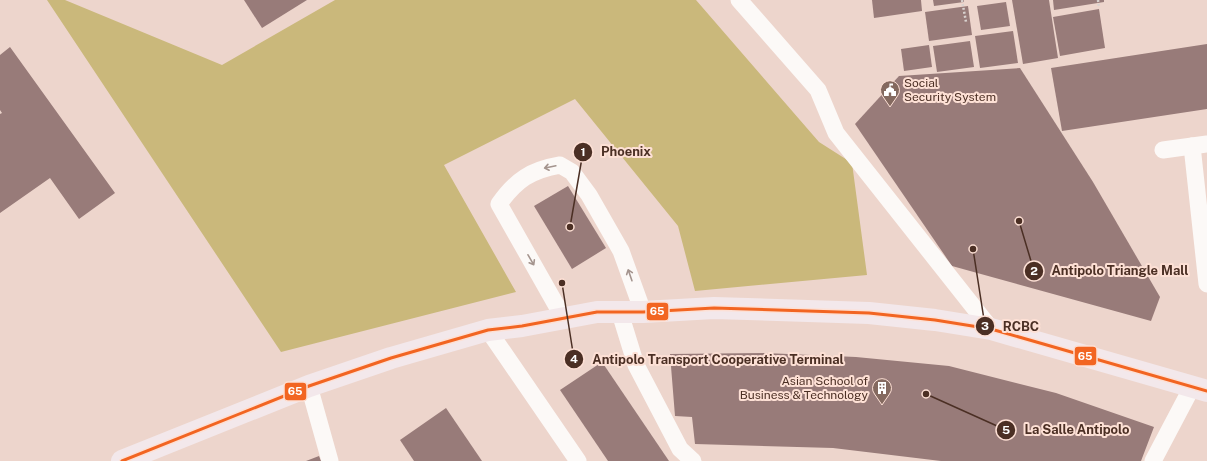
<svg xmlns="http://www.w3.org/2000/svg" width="1207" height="461" font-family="'Public Sans',sans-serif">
<rect width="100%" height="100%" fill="#edd5cc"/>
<polygon fill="#cab87b" points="47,0 65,0 222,65 335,0 696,0 819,142 852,163 867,275 695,291 678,226 575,99 444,165 516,292 281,352"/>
<g fill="#987b79">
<polygon points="244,0 307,0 262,28"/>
<polygon points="872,0 921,0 922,11 874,18"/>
<polygon points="933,0 964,0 964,2 934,6"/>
<polygon points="1012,0 1049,0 1058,58 1023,64"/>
<polygon points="1053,0 1104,0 1104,2 1054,10"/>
<polygon points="1006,2 1010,26 981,30 977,6"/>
<polygon points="968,6 972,35 929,41 925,12"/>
<polygon points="1099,9 1105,48 1060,56 1053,17"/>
<polygon points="1013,31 1018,63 980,68 975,36"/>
<polygon points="970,41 974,67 937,72 933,46"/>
<polygon points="1207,44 1207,109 1062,131 1051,68"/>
<polygon points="929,45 932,67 904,71 901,49"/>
<polygon points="10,47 115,193 79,219 50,178 0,213 0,114 2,113 0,110 0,55"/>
<polygon points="1020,68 1093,182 1160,297 1151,321 952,266 855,124 899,76"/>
<polygon points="568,186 606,248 572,269 534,206"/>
<polygon points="765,353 856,357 949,366 1056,393 1154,427 1141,461 941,461 833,448 695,444 692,417 675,416 670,354"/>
<polygon points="602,362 669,461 608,461 560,390"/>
<polygon points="446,408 482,461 414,461 400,440"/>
<polygon points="319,456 321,461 306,461"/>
</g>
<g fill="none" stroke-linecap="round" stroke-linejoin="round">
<g stroke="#d9d2cf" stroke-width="2.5" stroke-dasharray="2 2" stroke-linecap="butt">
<polyline points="962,0 966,22"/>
<polyline points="1098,0 1099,8"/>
</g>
<g stroke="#fcf9f7" stroke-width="17">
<polyline points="739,0 818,90 836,133 991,329"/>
<polyline points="1192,146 1207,284"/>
<polyline points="1163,150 1207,144"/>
<polyline points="620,313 636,365 680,449 693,461"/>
<path d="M563,317L499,204C516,180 531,170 560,165L572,172L589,195L621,251L643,312"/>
<polyline points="488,330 578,461"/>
<polyline points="309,386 330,461"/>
<polyline points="1153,461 1192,387"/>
</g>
<polyline stroke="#f3e8eb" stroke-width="22" points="122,461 309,386 391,358 488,330 522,326 597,312 643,312 714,308 869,313 935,320 991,329 1207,391"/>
<defs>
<polyline id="bus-1" points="122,461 309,386 391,358 488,330 522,326 597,312 643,312 714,308 869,313 935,320 991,329 1207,391"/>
</defs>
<use href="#bus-1" stroke="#fde0d5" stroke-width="6"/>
<use href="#bus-1" stroke="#f26522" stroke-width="3"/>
</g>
<defs><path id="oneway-shaft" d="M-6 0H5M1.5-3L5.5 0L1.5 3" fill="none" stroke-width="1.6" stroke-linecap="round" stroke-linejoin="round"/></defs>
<g stroke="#a4948e">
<use href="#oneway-shaft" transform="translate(550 167) rotate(168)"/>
<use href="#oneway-shaft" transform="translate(531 260) rotate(60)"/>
<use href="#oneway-shaft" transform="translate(630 275) rotate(-109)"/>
</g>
<defs>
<symbol id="civic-pin" viewBox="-11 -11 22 30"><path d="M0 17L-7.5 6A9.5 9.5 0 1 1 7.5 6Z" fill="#84695f" stroke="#fde0d5"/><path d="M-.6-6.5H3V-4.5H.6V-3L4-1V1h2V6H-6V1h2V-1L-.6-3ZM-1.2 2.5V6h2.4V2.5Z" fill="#fff"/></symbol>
<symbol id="building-pin" viewBox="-11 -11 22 30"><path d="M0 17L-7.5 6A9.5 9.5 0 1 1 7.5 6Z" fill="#84695f" stroke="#fde0d5"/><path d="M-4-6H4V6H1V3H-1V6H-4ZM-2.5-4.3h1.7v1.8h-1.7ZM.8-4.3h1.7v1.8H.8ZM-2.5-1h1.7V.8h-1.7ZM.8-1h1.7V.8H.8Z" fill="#fff"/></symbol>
</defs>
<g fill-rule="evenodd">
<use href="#civic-pin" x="879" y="79" width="22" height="30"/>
<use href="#building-pin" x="871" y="377" width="22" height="30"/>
</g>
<g text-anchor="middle" stroke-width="4" stroke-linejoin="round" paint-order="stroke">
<g font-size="12" fill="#4b2f24" stroke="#fde0d5" text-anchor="start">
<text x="904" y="87">Social<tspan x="904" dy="14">Security System</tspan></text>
<text x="868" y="385" text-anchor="end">Asian School of<tspan x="868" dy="14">Business &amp; Technology</tspan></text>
</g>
</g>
<path fill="none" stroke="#4b2f24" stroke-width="1.5" d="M570 227L583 152M1019 221L1034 271M973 249L985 326M562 283L574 359M926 394L1006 430"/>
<g fill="#4b2f24" stroke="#fde0d5" stroke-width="1.5">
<circle cx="570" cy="227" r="4"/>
<circle cx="1019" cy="221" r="4"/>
<circle cx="973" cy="249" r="4"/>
<circle cx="562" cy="283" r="4"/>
<circle cx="926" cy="394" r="4"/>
<circle cx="583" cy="152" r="10"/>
<circle cx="1034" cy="271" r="10"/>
<circle cx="985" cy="326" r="10"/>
<circle cx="574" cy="359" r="10"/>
<circle cx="1006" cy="430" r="10"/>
</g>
<g font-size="12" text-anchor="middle" font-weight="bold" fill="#fff">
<text x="583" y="156">1</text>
<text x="1034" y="275">2</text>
<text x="985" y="330">3</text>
<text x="574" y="363">4</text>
<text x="1006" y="434">5</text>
</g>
<g font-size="13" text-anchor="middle" font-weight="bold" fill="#4b2f24" stroke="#fde0d5" stroke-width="4" stroke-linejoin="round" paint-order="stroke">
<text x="626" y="156">Phoenix</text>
<text x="1120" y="275">Antipolo Triangle Mall</text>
<text x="1021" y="331">RCBC</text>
<text x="718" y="364">Antipolo Transport Cooperative Terminal</text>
<text x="1077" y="434">La Salle Antipolo</text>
</g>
<g stroke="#fde0d5" stroke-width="1.5">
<rect x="646" y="302" width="23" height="19" rx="4" fill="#f26522"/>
<rect x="1074" y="346" width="23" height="20" rx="4" fill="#f26522"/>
<rect x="284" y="382" width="23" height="19" rx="4" fill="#f26522"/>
</g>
<g font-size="11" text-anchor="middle" font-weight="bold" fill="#fff">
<text x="657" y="315">65</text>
<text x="1085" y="360">65</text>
<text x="295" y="395">65</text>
</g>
</svg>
